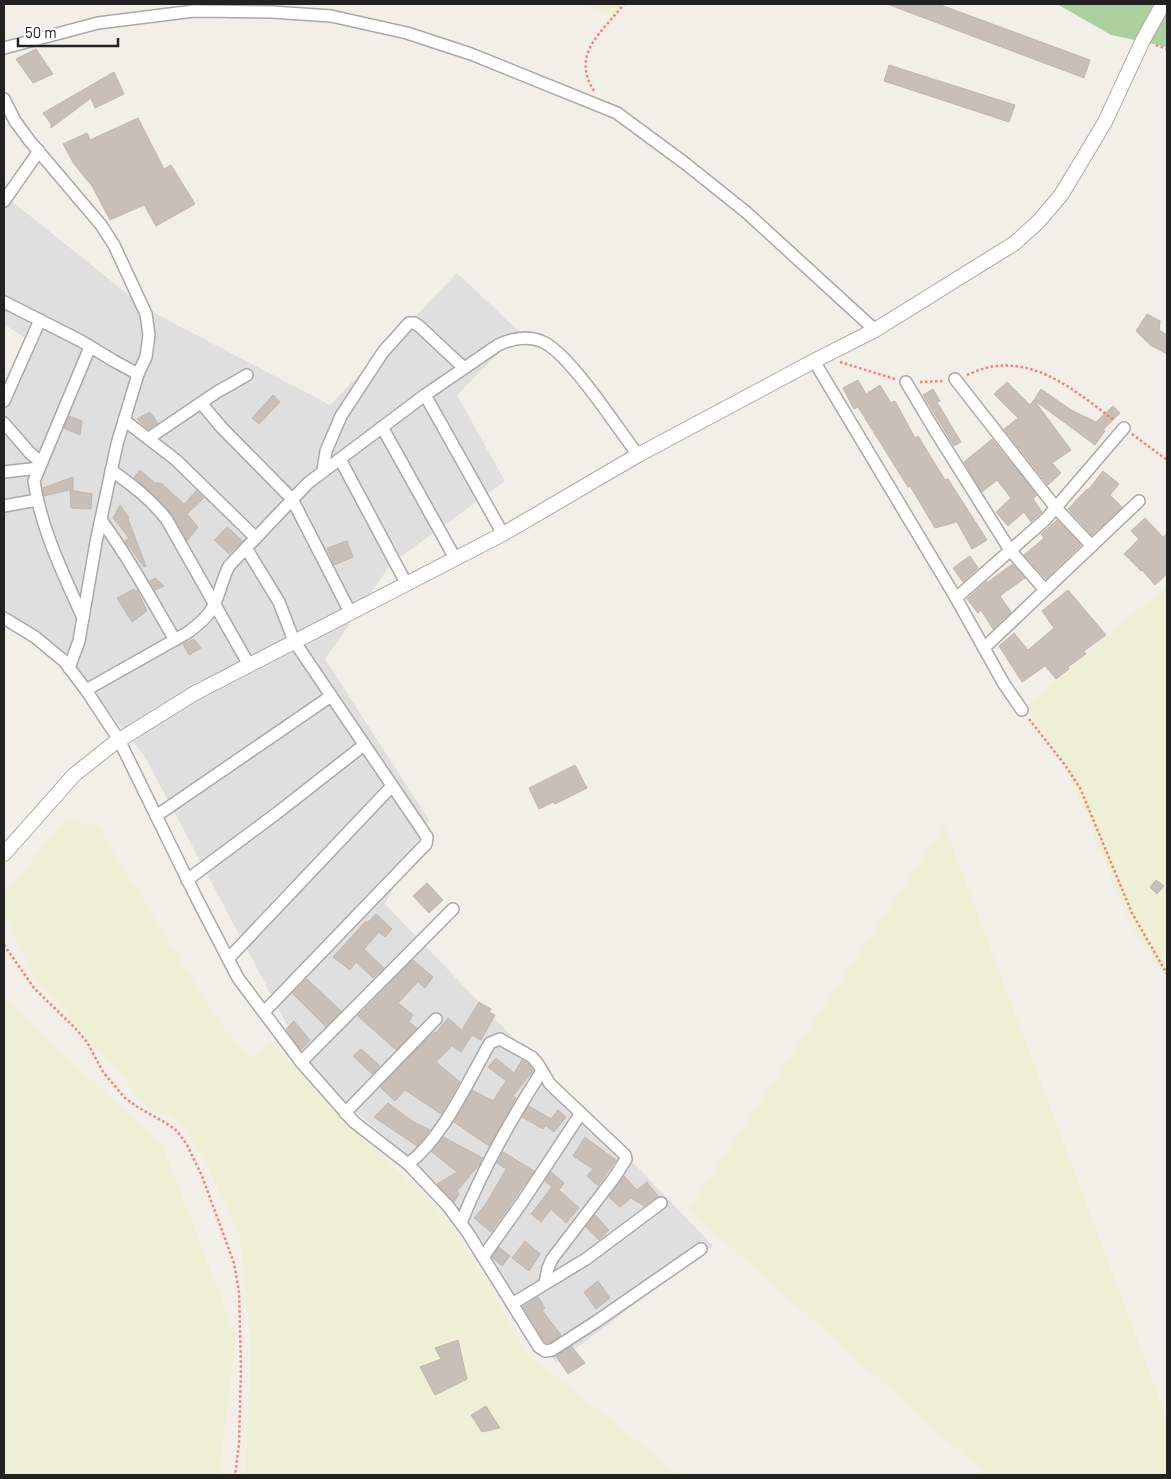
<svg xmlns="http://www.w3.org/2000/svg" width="1171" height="1479" font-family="Barlow,sans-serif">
<rect width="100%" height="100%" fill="#f2efe9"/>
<polygon fill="#e0dfdf" points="4,195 145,308 330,405 457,273 520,332 457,395 505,481 391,564 325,659 429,820 385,904 713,1246 556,1363 415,1164 312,1072 145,757 55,644 4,609 4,383 30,341 4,324"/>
<g fill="#eef0d5">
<polygon points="582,4 621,4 614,17"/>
<polygon points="1167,585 1167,978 1131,926 1061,756 1024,708"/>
<polygon points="65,820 97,825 219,1022 251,1057 272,1042 338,1115 428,1199 458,1234 529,1355 680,1475 245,1475 251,1349 240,1236 207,1165 186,1129 169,1115 151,1110 34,977 4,913 4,894"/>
<polygon points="944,825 1167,1418 1167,1475 986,1475 688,1209"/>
<polygon points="4,998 163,1147 236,1337 219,1475 4,1475"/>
</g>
<polygon fill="#add19e" points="1057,4 1167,4 1167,47 1111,35"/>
<g fill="#c7bfb8" stroke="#c4b6ab">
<polygon points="887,4 938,4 1090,60 1084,78"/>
<polygon points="36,49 53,74 33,83 16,59"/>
<polygon points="889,65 1015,105 1009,122 884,81"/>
<polygon points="114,72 124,94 95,108 91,98 51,128 51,124 43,113"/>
<polygon points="138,118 164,169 171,165 195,204 156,226 144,205 110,220 92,186 74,164 63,144 87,133 90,140"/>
<polygon points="1147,314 1160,321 1159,330 1167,335 1167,354 1150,345 1136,331"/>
<polygon points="858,380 866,394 880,385 891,403 895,401 915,438 918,436 945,480 948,479 987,540 972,549 957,522 935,528 910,486 908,487 858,407 854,409 843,388"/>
<polygon points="1007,382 1030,405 1034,400 1071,450 1052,463 1061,473 1048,485 1004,429 1018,418 994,394"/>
<polygon points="933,389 940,401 937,402 961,442 954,446 923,395"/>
<polygon points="1041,389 1071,410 1096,422 1113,406 1120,413 1103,430 1105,431 1095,445 1034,400"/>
<polygon points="273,395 280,402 259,424 252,418"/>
<polygon points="150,412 158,423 148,429 137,419"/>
<polygon points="69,416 82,421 80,435 64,428"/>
<polygon points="992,439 1037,495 1033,499 1042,512 1031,522 1024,512 1008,526 996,512 1011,498 997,480 982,492 964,462"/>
<polygon points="140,470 155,483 161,483 184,504 196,491 204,498 187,514 198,527 187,541 167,508 134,477"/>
<polygon points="1103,471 1119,484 1110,495 1122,507 1092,535 1068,509 1087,489 1088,490"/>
<polygon points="73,477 73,489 44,496 43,488"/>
<polygon points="70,490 92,494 91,509 71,508"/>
<polygon points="120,505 129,518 128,519 146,566 144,567 125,541 129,538 113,518"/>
<polygon points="1145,518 1163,537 1167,533 1167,574 1155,585 1142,570 1141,571 1124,554 1139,539 1131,531"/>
<polygon points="1057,520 1081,545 1046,579 1024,555 1044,538 1041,534"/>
<polygon points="227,527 243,541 229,554 214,540"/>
<polygon points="347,541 353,557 334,565 327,548"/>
<polygon points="970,556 978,568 963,582 953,568"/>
<polygon points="1011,565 1013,565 1025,578 1000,596 1011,612 993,629 981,610 978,613 967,599 987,581 988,582"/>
<polygon points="155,578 164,586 155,590 150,581"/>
<polygon points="134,589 135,591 137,590 147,611 132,622 117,598"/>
<polygon points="1068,590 1106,635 1084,651 1086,654 1068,667 1069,669 1056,679 1045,666 1022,682 999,646 1014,633 1028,650 1054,628 1042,611"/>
<polygon points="194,639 201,648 189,655 183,644"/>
<polygon points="575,765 587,788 555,804 553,802 539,809 529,788"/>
<polygon points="1156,880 1164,886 1157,894 1150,887"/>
<polygon points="427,883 443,900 429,913 413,896"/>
<polygon points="376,914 392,929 385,937 379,932 364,949 384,968 373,978 356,962 350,970 333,957 366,921 367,923"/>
<polygon points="413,960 433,977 425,988 418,982 398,1003 413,1015 409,1022 417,1028 396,1050 358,1016"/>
<polygon points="307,979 341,1011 326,1027 292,993"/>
<polygon points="479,1002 491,1009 489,1012 495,1015 481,1040 472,1035 461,1052 452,1046 436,1062 460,1082 441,1114 405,1090 395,1101 380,1087 429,1037 435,1032 436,1033 448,1018 462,1030"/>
<polygon points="294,1021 310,1040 301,1050 286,1029"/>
<polygon points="361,1049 380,1066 372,1074 353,1056"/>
<polygon points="496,1058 514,1073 522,1060 528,1064 533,1071 513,1096 516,1098 489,1146 454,1122 472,1090 493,1101 506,1081 488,1067"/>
<polygon points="388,1103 412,1121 430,1130 417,1146 374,1117"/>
<polygon points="529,1106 551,1119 558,1110 566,1117 554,1132 546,1126 543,1129 522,1117"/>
<polygon points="443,1137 483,1158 479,1165 457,1191 459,1194 454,1202 437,1184 457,1172 432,1152"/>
<polygon points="585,1137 616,1160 598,1186 587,1176 593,1169 573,1156"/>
<polygon points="503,1152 534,1171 491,1232 474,1218 486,1204 506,1169 497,1163"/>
<polygon points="551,1172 564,1183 559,1190 579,1208 566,1223 551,1209 541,1222 531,1214 552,1187 545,1181"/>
<polygon points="624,1176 637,1190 647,1182 658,1196 644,1206 631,1198 620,1207 609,1197"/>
<polygon points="595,1215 609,1230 599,1240 586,1227"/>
<polygon points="525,1241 540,1254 529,1271 512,1258"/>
<polygon points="499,1247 510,1256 502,1266 492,1257"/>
<polygon points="598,1281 610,1298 596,1309 584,1292"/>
<polygon points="538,1297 545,1308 542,1310 561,1335 549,1343 545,1342 523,1307"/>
<polygon points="458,1340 467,1379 435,1395 420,1367 441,1359 435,1348"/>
<polygon points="571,1346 585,1363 568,1374 556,1356"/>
<polygon points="486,1406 500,1428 482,1432 471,1415"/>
</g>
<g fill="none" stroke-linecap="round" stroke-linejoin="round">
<defs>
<g id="minor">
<polyline points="4,48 98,23 194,11 272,12 331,16 407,33 471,54 617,113 686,164 746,212 875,330"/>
<polyline points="4,99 15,121 29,140 101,225 114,245 146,314 149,335 146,357 138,374 117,444 96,542 79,641 69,668"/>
<polyline points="4,201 39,151"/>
<polyline points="4,302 81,341 114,361 138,374"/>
<polyline points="814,361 956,598 1004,684 1022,710"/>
<polyline points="955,379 1056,508 1092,546"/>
<polyline points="906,382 934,429 1010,550 1045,590"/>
<polyline points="4,401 40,320"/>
<polyline points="201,403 222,428 292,499 350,612"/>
<polyline points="124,420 176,460 256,538"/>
<polyline points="4,423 30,453 41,462"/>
<polyline points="382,427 455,558"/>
<polyline points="149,438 217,392 247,375"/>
<polyline points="340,459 406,583"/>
<path d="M111,470C132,485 152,500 167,520L249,665"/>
<polyline points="323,471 326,451 341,416 383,352 409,323 414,323 419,326 464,368"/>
<polyline points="4,472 39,468"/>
<polyline points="4,506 37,500"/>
<path d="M101,520C129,558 151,599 175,640"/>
<path d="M503,534L425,395L498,345C513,338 528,335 543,342C570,354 618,429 638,455"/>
<polyline points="246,548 279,602 294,641 427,837 426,844 422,848 264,1012"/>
<polyline points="956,598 1046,519 1124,428"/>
<polyline points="4,618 35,637 64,661 86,690 119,740 196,897 238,978 301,1062 354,1122 408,1164 448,1206 468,1233 539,1347 545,1351 552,1350 597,1321 701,1249"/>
<path d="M83,618C63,573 41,529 34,481L90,347"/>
<polyline points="984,648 1139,501"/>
<path d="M86,690L187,633C197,626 207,618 213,607C220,594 222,579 229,566L308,483L425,395"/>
<polyline points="156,816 331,696"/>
<polyline points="187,880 277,813 364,745"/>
<polyline points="228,959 392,786"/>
<polyline points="301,1062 453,909"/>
<polyline points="345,1113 436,1019"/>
<path d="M408,1164C443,1138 468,1081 490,1043L500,1039L532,1057L538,1064L550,1084L625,1155L626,1159L614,1178L552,1259L548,1268L545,1283"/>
<path d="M461,1223C482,1170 511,1119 542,1071"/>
<polyline points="483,1257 523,1201 581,1113"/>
<polyline points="512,1304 586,1259 661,1203"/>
</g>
<polyline id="tertiary" points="4,854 74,775 113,744 195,693 503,534 638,455 814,361 875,330 1015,243 1039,221 1061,195 1075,172 1105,122 1143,40 1163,4"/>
</defs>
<use href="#minor" stroke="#a9a9a9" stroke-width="14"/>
<use href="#tertiary" stroke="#a9a9a9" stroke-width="16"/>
<g stroke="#fa8072" stroke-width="2.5" stroke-dasharray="2.5 2.5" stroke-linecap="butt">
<polyline points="1156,45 1167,49"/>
<path d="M594,91C570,53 603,32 624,4"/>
<polyline points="840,362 895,379"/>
<path d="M967,375C976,371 986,367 996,366C1043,361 1080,395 1114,420"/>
<polyline points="920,382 944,381"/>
<polyline points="1132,434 1167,460"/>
<polyline points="1029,719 1065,765 1080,788 1132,913 1167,974"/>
<polyline points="4,945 34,988 76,1029 87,1042 103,1072 125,1098 139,1108 166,1123 177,1131 187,1145 202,1176 234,1263 239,1292 241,1368 239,1444 235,1475"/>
</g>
<use href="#minor" stroke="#fff" stroke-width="11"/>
<use href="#tertiary" stroke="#fff" stroke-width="14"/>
</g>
<rect width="1171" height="1479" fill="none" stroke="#222222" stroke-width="10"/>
<path d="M18 38v8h100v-8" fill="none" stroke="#222222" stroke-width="2.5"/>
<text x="25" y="38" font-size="15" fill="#222222" stroke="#ffffff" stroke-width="4" paint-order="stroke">50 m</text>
</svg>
